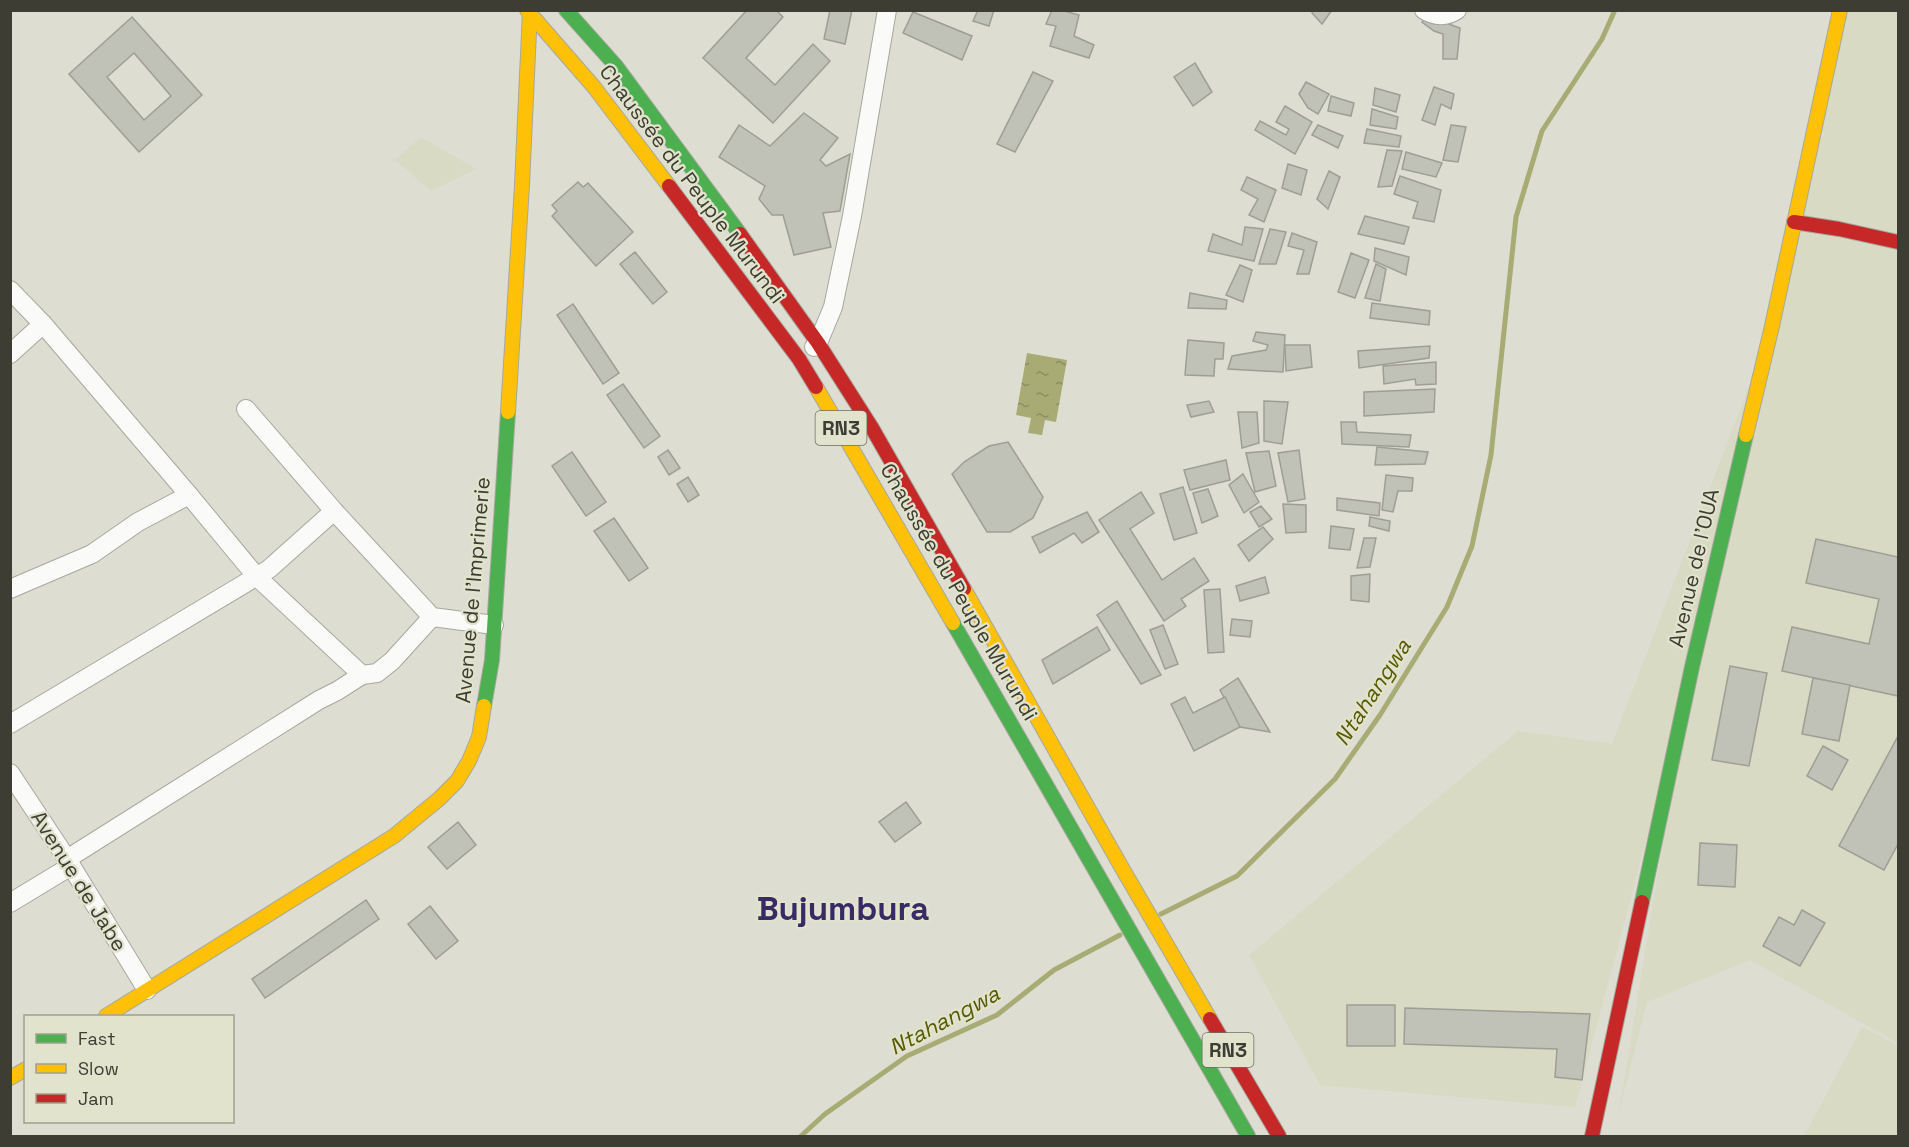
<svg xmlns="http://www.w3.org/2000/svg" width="1909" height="1147" font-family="'Space Grotesk',sans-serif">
<defs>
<pattern id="water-ripples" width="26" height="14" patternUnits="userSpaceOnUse" patternTransform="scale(1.5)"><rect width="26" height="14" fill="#a8ac74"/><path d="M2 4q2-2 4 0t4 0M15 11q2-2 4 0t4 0" fill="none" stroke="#8a8d60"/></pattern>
</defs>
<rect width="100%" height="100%" fill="#ddded1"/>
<g fill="#d8dac4">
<polygon points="1840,11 1898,11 1898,1043 1750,960 1647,1002 1619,1112 1690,676 1575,1107 1320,1085 1249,955 1518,731 1612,744 1772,326"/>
<polygon points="421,137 476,169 431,191 395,160"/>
<polygon points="1862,1027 1898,1046 1898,1136 1804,1136"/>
</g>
<polygon fill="url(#water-ripples)" points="1027,353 1067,360 1056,422 1045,420 1042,435 1028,433 1031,418 1016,415"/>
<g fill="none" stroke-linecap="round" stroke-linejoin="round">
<g stroke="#a8ac74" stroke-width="5">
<polyline points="1161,914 1237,876 1335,779 1380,715 1447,607 1472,546 1491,455 1516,217 1542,131 1602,39 1615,10"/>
<polyline points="801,1136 825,1114 907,1056 997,1015 1054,970 1120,935"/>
</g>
</g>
<g fill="#c0c1b7" stroke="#9e9e95" stroke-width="1.5" fill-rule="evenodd">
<polygon points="747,10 776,10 783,17 746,58 775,85 813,44 830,61 773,123 703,58"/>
<polygon points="830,10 852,10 845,44 824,39"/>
<polygon points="978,10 994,10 989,26 973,21"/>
<polygon points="1052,10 1061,10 1079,15 1074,36 1094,45 1089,58 1050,46 1056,26 1046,24"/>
<polygon points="1314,10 1332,10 1322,24 1312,13"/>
<polygon points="913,12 972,36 962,60 903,33"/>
<polygon points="1426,16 1460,28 1457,59 1443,59 1443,34 1434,31 1422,22"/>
<path d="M132,17L202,95L139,152L69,74ZM134,53L171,96L144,120L107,77Z"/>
<polygon points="1195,63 1212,92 1193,106 1174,77"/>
<polygon points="1033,72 1053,81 1015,152 997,144"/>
<polygon points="1306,82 1329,94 1318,114 1308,108 1299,94"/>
<polygon points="1434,87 1454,94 1451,109 1441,104 1435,125 1422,120"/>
<polygon points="1375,88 1400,95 1396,112 1373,105"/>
<polygon points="1331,96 1354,103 1351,116 1328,111"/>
<polygon points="1285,106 1312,122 1295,154 1255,130 1260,121 1286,135 1289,129 1276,122"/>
<polygon points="1372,109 1398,117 1396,129 1370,125"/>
<polygon points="804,113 838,138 820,160 826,166 850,154 840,211 823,213 831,247 794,255 783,215 772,215 759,199 765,186 719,157 739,125 770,146"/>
<polygon points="1318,125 1343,136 1338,148 1312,135"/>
<polygon points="1451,125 1466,127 1458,162 1443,160"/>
<polygon points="1367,129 1401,136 1399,147 1364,143"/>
<polygon points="1387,150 1402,151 1392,186 1378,187"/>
<polygon points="1406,152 1442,163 1436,177 1402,169"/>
<polygon points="1288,164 1307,170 1301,195 1282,188"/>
<polygon points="1329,171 1340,177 1328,209 1317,199"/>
<polygon points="1400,176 1441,190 1434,222 1413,218 1418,202 1394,194"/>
<polygon points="1247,177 1276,190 1264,222 1249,215 1258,199 1241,190"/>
<polygon points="578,182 583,187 588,183 633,232 596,266 552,216 557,211 552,205"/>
<polygon points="1365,216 1409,227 1404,244 1358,234"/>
<polygon points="1245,227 1263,229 1254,261 1208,251 1213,234 1242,245"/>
<polygon points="1270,229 1286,232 1276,264 1259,264"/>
<polygon points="1292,233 1317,242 1309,274 1297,274 1304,250 1288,246"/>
<polygon points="1375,248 1409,257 1406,275 1374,261"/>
<polygon points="635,252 667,292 653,304 620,264"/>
<polygon points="1351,253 1369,260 1355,298 1338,292"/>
<polygon points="1376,264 1386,269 1380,301 1365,298"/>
<polygon points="1240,265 1252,270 1243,302 1226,295"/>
<polygon points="1190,293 1227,300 1226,309 1188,308"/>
<polygon points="1372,303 1430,311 1429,325 1370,318"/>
<polygon points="573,304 619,373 603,384 557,315"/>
<polygon points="1256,332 1285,335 1283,372 1228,369 1232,356 1266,350 1268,345 1253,341"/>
<polygon points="1188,340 1224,343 1223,359 1215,359 1214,376 1185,375"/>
<polygon points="1285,345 1310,345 1312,367 1286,371"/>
<polygon points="1430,346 1429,358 1359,368 1358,351"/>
<polygon points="1436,362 1436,384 1416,385 1415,379 1384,384 1383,366"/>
<polygon points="623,384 660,436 644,448 607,395"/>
<polygon points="1435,389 1434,412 1364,416 1364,392"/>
<polygon points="1209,401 1214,412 1191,417 1187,405"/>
<polygon points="1264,401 1288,402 1282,444 1264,441"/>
<polygon points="1238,412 1257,412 1259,443 1242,448"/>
<polygon points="1341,422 1356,422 1357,432 1411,435 1409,447 1342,444"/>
<polygon points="1008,442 1043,497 1033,518 1010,532 987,532 952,474 964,462 989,446"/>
<polygon points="1377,447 1428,452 1425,464 1375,465"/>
<polygon points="668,450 680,468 669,475 658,457"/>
<polygon points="1299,450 1305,499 1288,502 1278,453"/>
<polygon points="1269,451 1276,486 1255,492 1246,453"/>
<polygon points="572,452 606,502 586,516 552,466"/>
<polygon points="1226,460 1230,480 1190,490 1184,470"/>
<polygon points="1243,474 1259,502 1244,513 1229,485"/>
<polygon points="1386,475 1413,478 1412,491 1398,491 1393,512 1382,510"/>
<polygon points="688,477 699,495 688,502 677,484"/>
<polygon points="1183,487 1197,533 1174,540 1160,494"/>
<polygon points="1208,489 1218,516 1202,523 1193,493"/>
<polygon points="1141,492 1154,513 1130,529 1162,580 1194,558 1209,581 1181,599 1186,606 1164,621 1099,520"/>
<polygon points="1337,498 1380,503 1379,516 1337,510"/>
<polygon points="1283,504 1306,505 1306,532 1286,533"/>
<polygon points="1261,506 1272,519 1259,527 1250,512"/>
<polygon points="1087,512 1099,532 1082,543 1074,533 1040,553 1032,537"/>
<polygon points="1370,517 1390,521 1389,531 1369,526"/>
<polygon points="614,518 648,568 629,581 594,531"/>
<polygon points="1331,526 1354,529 1350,550 1329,548"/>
<polygon points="1263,527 1273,539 1249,561 1238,545"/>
<polygon points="1364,538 1376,538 1370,567 1357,568"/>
<polygon points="1816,539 1898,557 1898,696 1782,671 1792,627 1869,644 1879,599 1806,583"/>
<polygon points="1370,574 1369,602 1351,600 1351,576"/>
<polygon points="1265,577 1269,593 1240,601 1236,586"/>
<polygon points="1220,589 1224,652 1208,653 1204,590"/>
<polygon points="1117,601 1161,675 1141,684 1097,615"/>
<polygon points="1232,619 1252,621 1250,637 1230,635"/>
<polygon points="1163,625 1178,664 1165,669 1150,630"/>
<polygon points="1097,627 1110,650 1053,684 1042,660"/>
<polygon points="1730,666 1767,673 1749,766 1712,760"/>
<polygon points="1238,678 1270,732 1240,727 1220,690"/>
<polygon points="1813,678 1850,685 1839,741 1802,734"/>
<polygon points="1185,697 1193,713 1225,697 1240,727 1194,751 1171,704"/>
<polygon points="1898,736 1898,844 1884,870 1839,846"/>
<polygon points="1823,746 1848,760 1832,790 1807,776"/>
<polygon points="906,802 921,823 895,842 879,822"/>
<polygon points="458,822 476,845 447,869 428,847"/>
<polygon points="1700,843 1737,845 1735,887 1698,885"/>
<polygon points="366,900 379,919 265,998 252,979"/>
<polygon points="430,906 458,941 436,959 408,924"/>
<polygon points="1802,910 1825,923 1800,966 1763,946 1779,917 1794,925"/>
<rect x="1347" y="1005" width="48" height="41"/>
<polygon points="1405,1008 1590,1014 1582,1080 1555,1077 1557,1049 1404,1044"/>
</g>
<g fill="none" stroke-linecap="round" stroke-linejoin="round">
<defs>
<g id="street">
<path d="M1424,10C1435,17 1447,17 1457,10"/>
<polyline points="10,290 43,324 189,495 256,576 362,675"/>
<polyline points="814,347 818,343 833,307 852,216 887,10"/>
<polyline points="10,354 43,324"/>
<polyline points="246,409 334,511 432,617 494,625"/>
<polyline points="10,589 92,554 138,522 189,495"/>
<polyline points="10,724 269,569 334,511"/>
<polyline points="10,773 67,859 147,990"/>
<polyline points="67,859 319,700 337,691 362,675 377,673 392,661 432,617"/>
<polyline points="10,903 71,866"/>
</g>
<g id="fast">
<polyline points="566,10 616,66 740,234"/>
<polyline points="953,623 1248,1136"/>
<polyline points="484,706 492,660 508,412"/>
<polyline points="1642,902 1692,667 1746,435"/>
</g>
<g id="slow">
<polyline points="527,10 594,87 669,186"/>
<polyline points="816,387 953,623"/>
<polyline points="508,412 522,185 530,10"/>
<polyline points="1746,435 1772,326 1840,10"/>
<polyline points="964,589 1122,868 1210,1019"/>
<polyline points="106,1016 394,836 439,799 457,781 469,761 479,737 484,706"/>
<polyline points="10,1078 26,1069"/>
</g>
<g id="jam">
<polyline points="669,186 799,359 816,387"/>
<polyline points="1794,222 1839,229 1898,242"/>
<polyline points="740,234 818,343 872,428 964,589"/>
<polyline points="1210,1019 1279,1136"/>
<polyline points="1592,1136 1642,902"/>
</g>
</defs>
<use href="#street" stroke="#a7a79e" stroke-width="20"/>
<use href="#fast" stroke="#a7a79e" stroke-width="16"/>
<use href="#slow" stroke="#a7a79e" stroke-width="16"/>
<use href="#jam" stroke="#a7a79e" stroke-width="16"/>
<use href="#street" stroke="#fafaf8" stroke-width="18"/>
<use href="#fast" stroke="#4caf50" stroke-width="14"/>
<use href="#slow" stroke="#ffc107" stroke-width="14"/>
<use href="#jam" stroke="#c62828" stroke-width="14"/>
</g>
<g text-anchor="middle" stroke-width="4.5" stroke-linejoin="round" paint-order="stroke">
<g fill="#e1e3cc" stroke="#6e6f62" stroke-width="1.5">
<rect x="815.5" y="411" width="51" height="34" rx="4.5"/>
<rect x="1202.5" y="1033" width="51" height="34" rx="4.5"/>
</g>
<g font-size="20" font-weight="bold" fill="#3d3d34">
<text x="841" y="435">RN3</text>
<text x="1228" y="1057">RN3</text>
</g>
<g font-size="21" fill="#3d3d34" stroke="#e1e3cc">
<text transform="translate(692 184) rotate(53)" y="7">Chaussée du Peuple Murundi</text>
<text transform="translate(1694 568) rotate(-77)" y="7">Avenue de l'OUA</text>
<text transform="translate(473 590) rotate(-85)" y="7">Avenue de l'Imprimerie</text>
<text transform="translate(959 592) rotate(60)" y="7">Chaussée du Peuple Murundi</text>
<text transform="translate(79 881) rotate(58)" y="7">Avenue de Jabe</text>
</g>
<g font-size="22" font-style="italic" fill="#585b00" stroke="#e1e3cc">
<text transform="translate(1372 692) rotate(-57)" y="8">Ntahangwa</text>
<text transform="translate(944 1020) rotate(-28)" y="8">Ntahangwa</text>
</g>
<g font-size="33" font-weight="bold" fill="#382a65" stroke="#e1e3cc">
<text x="843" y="920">Bujumbura</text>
</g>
</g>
<rect width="1909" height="1147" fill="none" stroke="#3d3d34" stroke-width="24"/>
<rect x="24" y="1015" width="210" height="108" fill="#e1e3cc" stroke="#9fa18f" stroke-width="1.5"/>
<rect x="36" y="1034" width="30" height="9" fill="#4caf50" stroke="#9fa18f" stroke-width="1.5"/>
<text x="78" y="1045" font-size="18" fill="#3d3d34">Fast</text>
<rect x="36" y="1064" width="30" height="9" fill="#ffc107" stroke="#9fa18f" stroke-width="1.5"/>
<text x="78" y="1075" font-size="18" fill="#3d3d34">Slow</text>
<rect x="36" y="1094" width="30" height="9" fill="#c62828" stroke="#9fa18f" stroke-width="1.5"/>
<text x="78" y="1105" font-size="18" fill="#3d3d34">Jam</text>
</svg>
